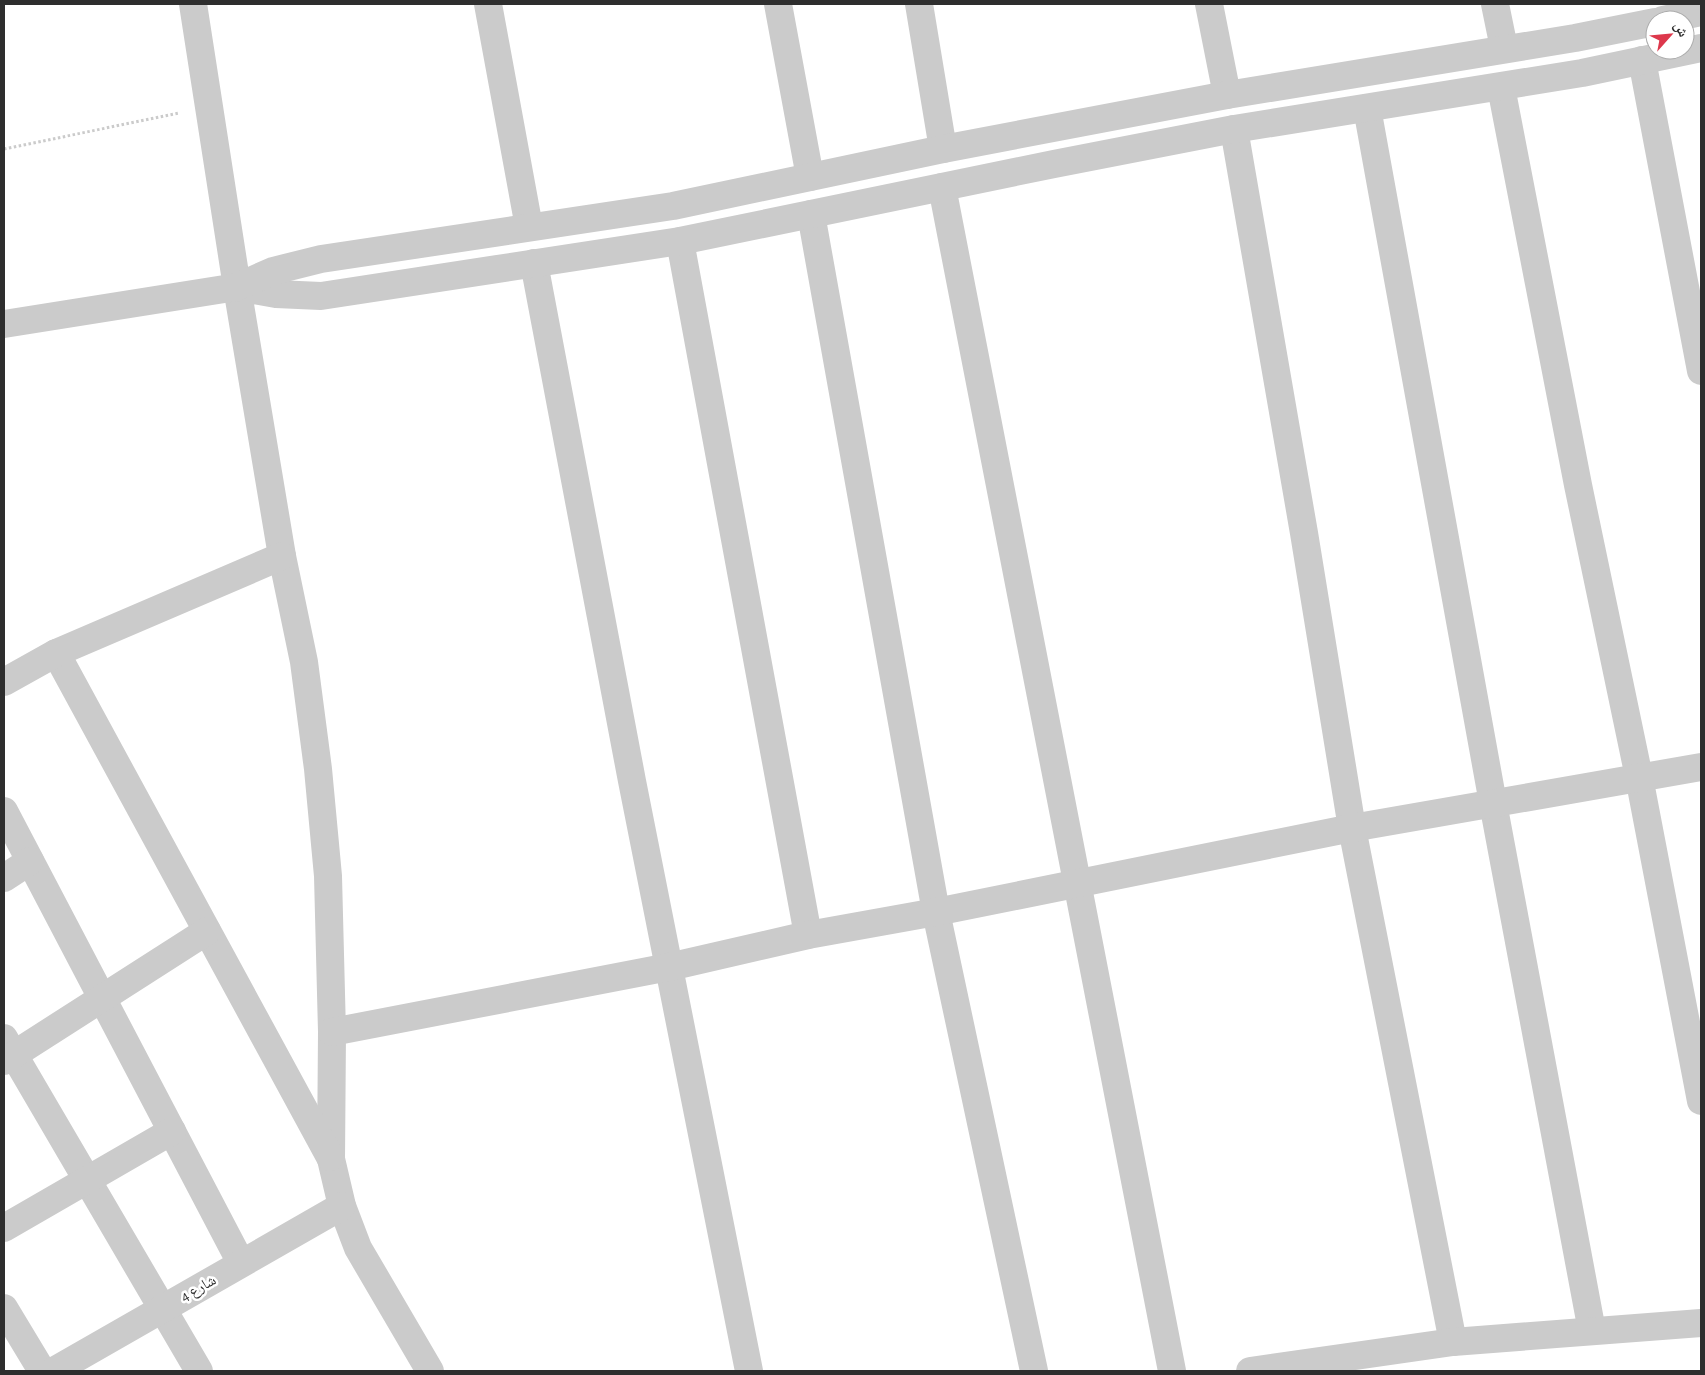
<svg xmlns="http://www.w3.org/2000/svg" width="1705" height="1375" font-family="'Alegreya Sans','Noto Naskh Arabic',sans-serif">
<rect width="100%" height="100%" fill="#fff"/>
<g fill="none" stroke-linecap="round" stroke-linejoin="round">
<polyline stroke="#cbcbcb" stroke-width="3" stroke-dasharray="2.5 2.5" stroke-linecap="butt" points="4,149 179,113"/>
<g stroke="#cbcbcb" stroke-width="28">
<polyline points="193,4 237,287 282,556 304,662 318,769 328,876 332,1032 331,1159 342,1206 358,1248 430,1371"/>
<polyline points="488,4 529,227"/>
<polyline points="778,4 810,177"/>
<polyline points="919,4 943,149"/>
<polyline points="1209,4 1227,95"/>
<polyline points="1495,4 1504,48"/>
<polyline points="1663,20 1701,12"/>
<polyline points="1642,60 1701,371"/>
<polyline points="1501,87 1578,485 1639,777 1701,1101"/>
<polyline points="1367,108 1493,803 1592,1331"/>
<polyline points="1234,129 1304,533 1352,828 1453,1342"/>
<polyline points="942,187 1172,1371"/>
<polyline points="811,214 936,912 1034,1371"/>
<polyline points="680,241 808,935"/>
<polyline points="534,263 632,781 749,1371"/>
<polyline points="237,287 276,294 321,296 680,241 1054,164 1234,129 1582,73 1701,48"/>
<polyline points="4,324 237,287 273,271 321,259 673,206 943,149 1227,95 1575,38 1655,22"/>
<polyline points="56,653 330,1157"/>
<polyline points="4,682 56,653 282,556"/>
<polyline points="4,811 241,1263"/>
<polyline points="4,878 30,861"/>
<polyline points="332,1032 669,967 808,935 936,912 1352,828 1701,767"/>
<polyline points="4,1038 199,1371"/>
<polyline points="4,1061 207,931"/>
<polyline points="4,1228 172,1131"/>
<polyline points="4,1308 42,1371"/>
<polyline points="54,1371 342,1206"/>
<polyline points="1250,1371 1453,1342 1701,1323"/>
</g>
</g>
<g text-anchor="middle" stroke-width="5" stroke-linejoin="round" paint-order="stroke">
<g font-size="15" fill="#2e2e2e" stroke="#fff">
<text transform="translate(198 1288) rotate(-30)" y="5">شارع 4</text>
</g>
</g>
<rect width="1705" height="1375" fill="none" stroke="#2e2e2e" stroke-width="10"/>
<g transform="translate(1670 35) rotate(63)"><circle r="24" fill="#ffffff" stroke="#ababab"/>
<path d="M0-4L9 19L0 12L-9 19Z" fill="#dd384c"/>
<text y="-8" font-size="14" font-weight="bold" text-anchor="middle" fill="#2e2e2e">ش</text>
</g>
</svg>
